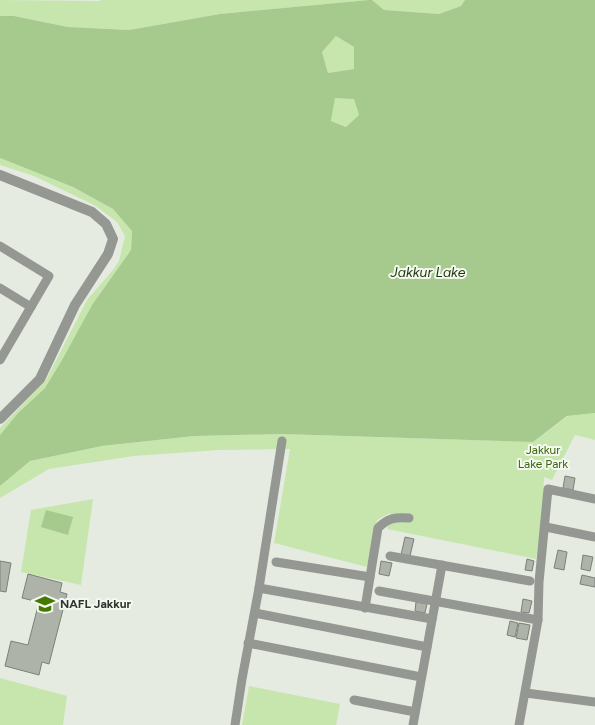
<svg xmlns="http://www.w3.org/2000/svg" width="595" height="725" font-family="Figtree,sans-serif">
<rect width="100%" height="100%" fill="#e5ebe1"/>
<g fill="#c6e6ae">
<polygon points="0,0 100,1 101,0 369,0 220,14 129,30 68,27 14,16 0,16"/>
<polygon points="372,0 465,0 461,6 439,14 384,10"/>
<polygon points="336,36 354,47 354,69 328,73 322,52"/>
<polygon points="335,98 354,98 359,115 346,127 331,121"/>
<polygon points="0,158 73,187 113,209 132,231 131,250 92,305 62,360 45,388 18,413 0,435 0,428 46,380 87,300 113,270 119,261 125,236 117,222 96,206 34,176 0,165"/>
<polygon points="595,413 595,440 575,435 552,480 544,477 542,523 536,559 387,529 390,513 377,520 367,567 274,543 290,449 219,450 134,456 49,469 0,498 0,486 30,461 102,446 194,436 283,434 533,442 568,416"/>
<polygon points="93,499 81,585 21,572 31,510"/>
<polygon points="0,678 67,696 63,725 0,725"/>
<polygon points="249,686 340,704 336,725 242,725"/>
</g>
<g fill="#a6c98d" fill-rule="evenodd">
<path d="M369,0H372L384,10L439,14L461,6L465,0H595V413L567,416L533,442L283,434L194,436L102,446L30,461L0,486V435L18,413L45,388L62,360L92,305L131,250L132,231L113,209L73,187L0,158V16H14L68,27L129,30L220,14ZM336,36L354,47V69L328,73L322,52ZM335,98L354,99L359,115L346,127L331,121Z"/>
<polygon points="46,510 73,517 68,535 41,527"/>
</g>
<g fill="#aeb3aa" stroke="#7b8178">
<polygon points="565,476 575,478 573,490 563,488"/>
<polygon points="405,537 414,539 410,556 401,555"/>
<polygon points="558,550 567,552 564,570 554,568"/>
<polygon points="583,555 593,557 590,571 581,569"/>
<polygon points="527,559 534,561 532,571 525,570"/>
<polygon points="0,561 11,563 6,592 0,591"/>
<polygon points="381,561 392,563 389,576 379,574"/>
<polygon points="28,574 62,583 60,592 67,594 49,664 42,662 39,675 5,666 11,641 28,645 39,602 22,598"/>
<polygon points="582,575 595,578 595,587 580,584"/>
<polygon points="523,599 532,601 529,613 521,612"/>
<polygon points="416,602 427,604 425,613 415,611"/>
<polygon points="510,621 518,623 515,637 507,635"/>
<polygon points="519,623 530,625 527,640 516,638"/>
</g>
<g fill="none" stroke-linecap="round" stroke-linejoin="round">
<g stroke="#959793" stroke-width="9">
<polyline points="0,246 49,276 0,360"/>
<polyline points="0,288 31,307"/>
<polyline points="546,527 595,537"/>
<polyline points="390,556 530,581"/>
<polyline points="276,562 370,577"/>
<polyline points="259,588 282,441"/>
<polyline points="379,591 538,620"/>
<path d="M365,608L378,528C388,518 395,517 409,518"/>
<polyline points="255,613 427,647"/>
<polyline points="248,643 421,677"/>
<polyline points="526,693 595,702"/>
<polyline points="354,700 415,712"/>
<polyline points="235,725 242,679 259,588 432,619"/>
<polyline points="413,725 442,565"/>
<polyline points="519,725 538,620 539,582 548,489 595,499"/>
</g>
<polyline stroke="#959793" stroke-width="10" points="0,175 92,212 106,224 113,239 108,254 75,305 40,379 0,419"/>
</g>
<defs>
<symbol id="school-bare" viewBox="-9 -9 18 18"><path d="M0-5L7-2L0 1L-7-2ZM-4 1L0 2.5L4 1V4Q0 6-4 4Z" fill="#467801" stroke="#f3f9ef" stroke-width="2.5" paint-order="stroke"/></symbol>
</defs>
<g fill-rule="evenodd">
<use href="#school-bare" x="31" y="590" width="28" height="28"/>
</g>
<g text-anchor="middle" stroke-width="4" stroke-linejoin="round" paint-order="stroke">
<g font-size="12" fill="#3c640e" stroke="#f3f9ef">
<text x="543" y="454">Jakkur<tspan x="543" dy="14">Lake Park</tspan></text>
</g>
<g font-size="12" font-weight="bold" fill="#323430" stroke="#f3f9ef" text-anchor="start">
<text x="60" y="608">NAFL Jakkur</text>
</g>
<g font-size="14" font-style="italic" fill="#1d3308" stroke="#f3f9ef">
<text x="428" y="277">Jakkur Lake</text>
</g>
</g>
</svg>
